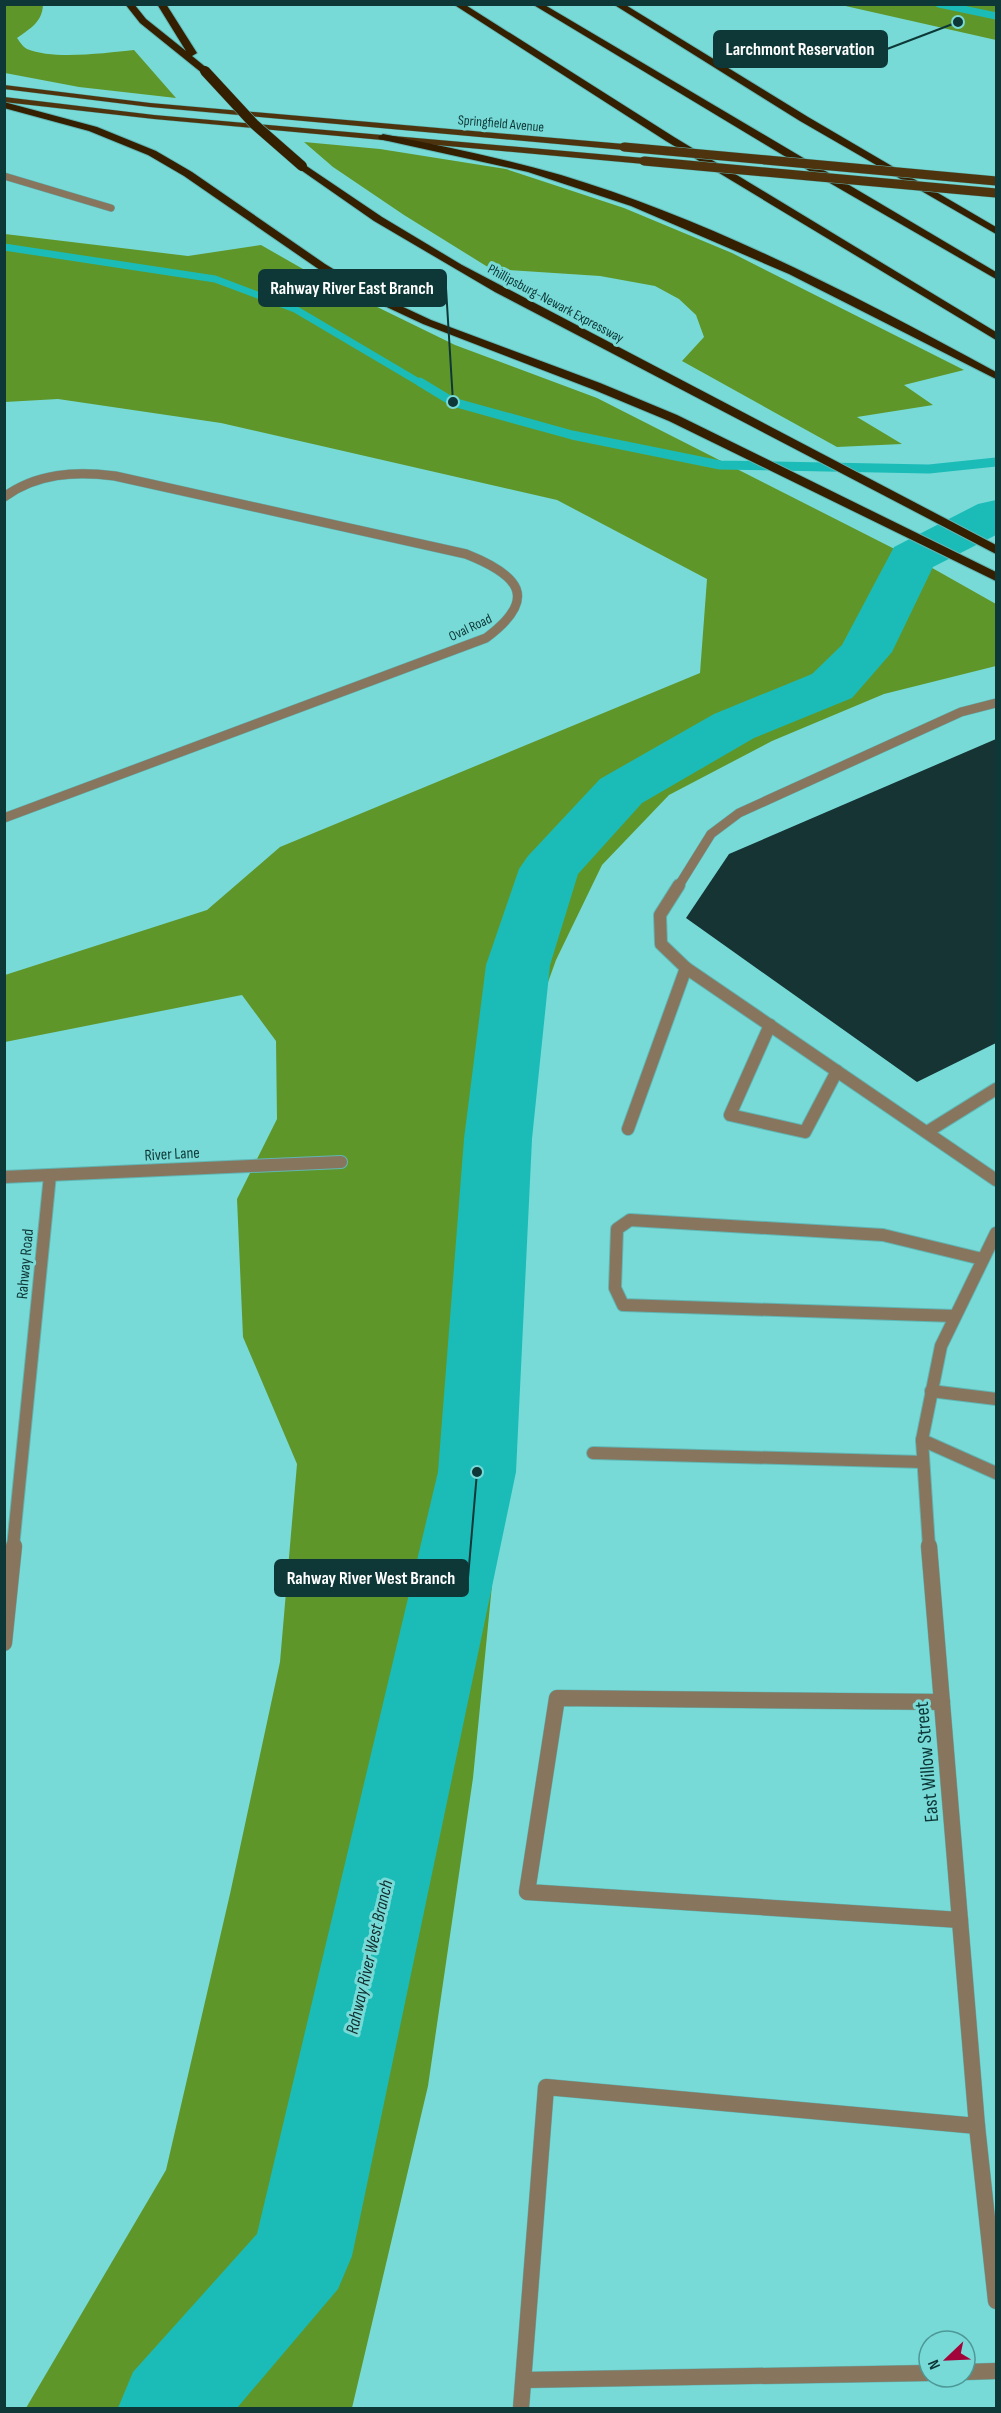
<svg xmlns="http://www.w3.org/2000/svg" width="1001" height="2413" font-family="'Sofia Sans Condensed',sans-serif">
<rect width="100%" height="100%" fill="#78dad7"/>
<g fill="#5f962a">
<path d="M4,5H43C42,22 31,28 17,38C20,42 23,47 27,49C53,60 105,53 134,50L176,98L79,87L5,73Z"/>
<polygon points="841,5 996,5 996,40"/>
<polygon points="304,142 380,149 506,169 624,208 732,253 964,370 904,385 933,405 857,417 902,444 837,447 682,361 704,337 696,315 679,299 655,286 600,276 491,269 404,215 333,167"/>
<polygon points="5,234 188,256 261,245 324,281 455,345 597,398 934,569 996,604 996,666 884,694 772,741 669,795 602,865 556,960 519,1063 514,1225 498,1524 473,1778 428,2086 352,2408 26,2408 166,2170 230,1894 280,1662 297,1464 243,1337 237,1199 277,1119 276,1041 242,995 5,1042 5,975 207,910 280,847 700,673 707,579 557,500 221,423 58,399 5,402"/>
</g>
<g fill="none" stroke-linecap="round" stroke-linejoin="round">
<g stroke="#1bbcb8" stroke-width="7">
<polyline points="939,4 996,16"/>
<polyline points="4,247 215,279 295,309 422,384"/>
</g>
<polyline stroke="#1bbcb8" stroke-width="9" points="420,382 453,402 572,435 720,465 929,469 996,462"/>
<polygon fill="#1bbcb8" fill-rule="evenodd" points="996,500 996,535 933,567 892,652 852,698 754,738 642,803 578,874 550,965 532,1139 516,1472 352,2256 338,2289 237,2408 118,2408 133,2372 257,2234 438,1472 464,1139 486,965 519,869 528,856 600,779 714,714 812,674 842,645 894,547 978,504"/>
</g>
<polygon fill="#153433" points="996,739 996,1043 917,1082 686,918 729,854"/>
<g fill="none" stroke-linecap="round" stroke-linejoin="round">
<defs>
<polyline id="lane-far3" points="4,176 111,208"/>
<polyline id="lane-far2" points="678,887 711,834 739,813 961,712 996,703"/>
<g id="lane-far1">
<polyline points="679,885 660,915 661,944 686,968"/>
<polyline points="770,1025 730,1115 805,1132 837,1071"/>
<polyline points="628,1129 686,968 996,1180"/>
<polyline points="927,1132 996,1089"/>
<polyline points="954,1316 623,1305 615,1288 617,1229 630,1220 883,1235 982,1259"/>
<polyline points="931,1391 996,1399"/>
<polyline points="922,1440 996,1473"/>
<polyline points="593,1453 923,1462"/>
</g>
<g id="lane">
<polyline points="942,1702 557,1698 527,1892 960,1920"/>
<polyline points="965,2372 996,2371"/>
<polyline points="524,2380 929,2373"/>
<polyline points="521,2408 546,2087 977,2126"/>
</g>
<path id="street-far2" d="M4,497C37,473 75,471 115,476L466,554C519,575 540,598 486,638L4,818"/>
<g id="street-far1">
<polyline points="4,1177 341,1162"/>
<polyline points="13,1547 50,1175"/>
<polyline points="929,1547 922,1440 941,1346 996,1233"/>
</g>
<g id="street">
<polyline points="929,1546 977,2126 996,2301"/>
<polyline points="4,1643 14,1546"/>
</g>
<g id="primary">
<polygon points="4,85 150,103 624,144 628,147 624,150 150,107 4,89"/>
<polygon points="4,97 154,115 644,158 648,161 644,164 154,119 4,102"/>
</g>
<g id="highway">
<polygon points="125,4 134,4 146,19 186,51 157,4 166,4 197,53 192,56 208,69 208,73 202,73 140,23"/>
<polygon points="453,4 464,4 674,137 996,332 996,340 666,141"/>
<polygon points="532,4 543,4 996,272 996,279 816,175"/>
<polygon points="613,4 624,4 808,117 996,227 996,234 800,121"/>
<polygon points="4,102 97,127 156,151 192,172 325,264 371,292 431,320 600,383 677,415 996,572 996,581 669,421 592,389 423,324 363,296 317,268 184,176 148,155 89,131 4,108"/>
<path d="M383,134C442,146 502,158 561,175C713,221 856,296 996,372V379L789,274L631,206L528,172L379,139L378,137Z"/>
<polygon points="302,163 382,217 462,265 996,545 996,554 495,292 374,221 298,168 298,164"/>
</g>
</defs>
<use href="#lane-far3" stroke="#60b6b4" stroke-width="8"/>
<use href="#lane-far2" stroke="#60b6b4" stroke-width="10"/>
<use href="#lane-far1" stroke="#60b6b4" stroke-width="14"/>
<use href="#lane" stroke="#60b6b4" stroke-width="17"/>
<use href="#street-far2" stroke="#60b6b4" stroke-width="10"/>
<use href="#street-far1" stroke="#60b6b4" stroke-width="14"/>
<use href="#street" stroke="#60b6b4" stroke-width="17"/>
<use href="#primary" stroke="#60b6b4" stroke-width="1"/>
<use href="#highway" stroke="#60b6b4" stroke-width="2"/>
<use href="#lane-far3" stroke="#88755d" stroke-width="7"/>
<use href="#lane-far2" stroke="#88755d" stroke-width="9"/>
<use href="#lane-far1" stroke="#88755d" stroke-width="12"/>
<use href="#lane" stroke="#88755d" stroke-width="16"/>
<use href="#street-far2" stroke="#88755d" stroke-width="9"/>
<use href="#street-far1" stroke="#88755d" stroke-width="12"/>
<use href="#street" stroke="#88755d" stroke-width="16"/>
<use href="#primary" fill="#4d340e" fill-rule="evenodd"/>
<use href="#highway" fill="#341f00" fill-rule="evenodd"/>
<defs>
<g id="primary-bridge">
<polyline points="624,147 996,181"/>
<polyline points="644,161 996,193"/>
</g>
<polyline id="highway-bridge" points="205,71 254,124 302,166"/>
</defs>
<use href="#primary-bridge" stroke="#60b6b4" stroke-width="10" stroke-linecap="butt"/>
<use href="#highway-bridge" stroke="#60b6b4" stroke-width="11" stroke-linecap="butt"/>
<use href="#primary-bridge" stroke="#4d340e" stroke-width="9"/>
<use href="#highway-bridge" stroke="#341f00" stroke-width="10"/>
</g>
<g text-anchor="middle" stroke-width="6" stroke-linejoin="round" paint-order="stroke">
<g font-size="14" fill="#0d3837" stroke="#78dad7">
<text transform="translate(501 123) rotate(5)" y="5">Springfield Avenue</text>
<text transform="translate(556 303) rotate(28)" y="5">Phillipsburg-Newark Expressway</text>
<text transform="translate(470 627) rotate(-25)" y="5">Oval Road</text>
</g>
<g font-size="16" fill="#0d3837" stroke="#78dad7">
<text transform="translate(172 1153) rotate(-3)" y="6">River Lane</text>
<text transform="translate(24 1264) rotate(-85)" y="6">Rahway Road</text>
</g>
<g font-size="18" font-style="italic" fill="#112f2e" stroke="#78dad7">
<text transform="translate(369 1957) rotate(-77)" y="6">Rahway River West Branch</text>
</g>
<g font-size="20" fill="#0d3837" stroke="#78dad7">
<text transform="translate(926 1762) rotate(-95)" y="7">East Willow Street</text>
</g>
</g>
<path fill="none" stroke="#0d3837" stroke-width="2" d="M958 22L887 49M453 402L446 288M477 1472L468 1578"/>
<g fill="#0d3837" stroke="#78dad7" stroke-width="2">
<circle cx="958" cy="22" r="6"/>
<circle cx="453" cy="402" r="6"/>
<circle cx="477" cy="1472" r="6"/>
</g>
<g fill="#0d3837" stroke="#0d3837" stroke-width="2">
<rect x="714" y="31" width="173" height="36" rx="6"/>
<rect x="259" y="270" width="187" height="36" rx="6"/>
<rect x="275" y="1560" width="193" height="36" rx="6"/>
</g>
<g font-size="18" text-anchor="middle" font-weight="bold" fill="#fff">
<text x="800" y="55">Larchmont Reservation</text>
<text x="352" y="294">Rahway River East Branch</text>
<text x="371" y="1584">Rahway River West Branch</text>
</g>
<rect width="1001" height="2413" fill="none" stroke="#0d3837" stroke-width="12"/>
<g transform="translate(947 2359) rotate(247)"><circle r="28" fill="#78dad7" stroke="#4d9997" stroke-width="1.5"/>
<path d="M0-4.5L10 22L0 15L-10 22Z" fill="#a2043a"/>
<text y="-9" font-size="16" font-weight="bold" text-anchor="middle" fill="#0d3837">N</text>
</g>
</svg>
